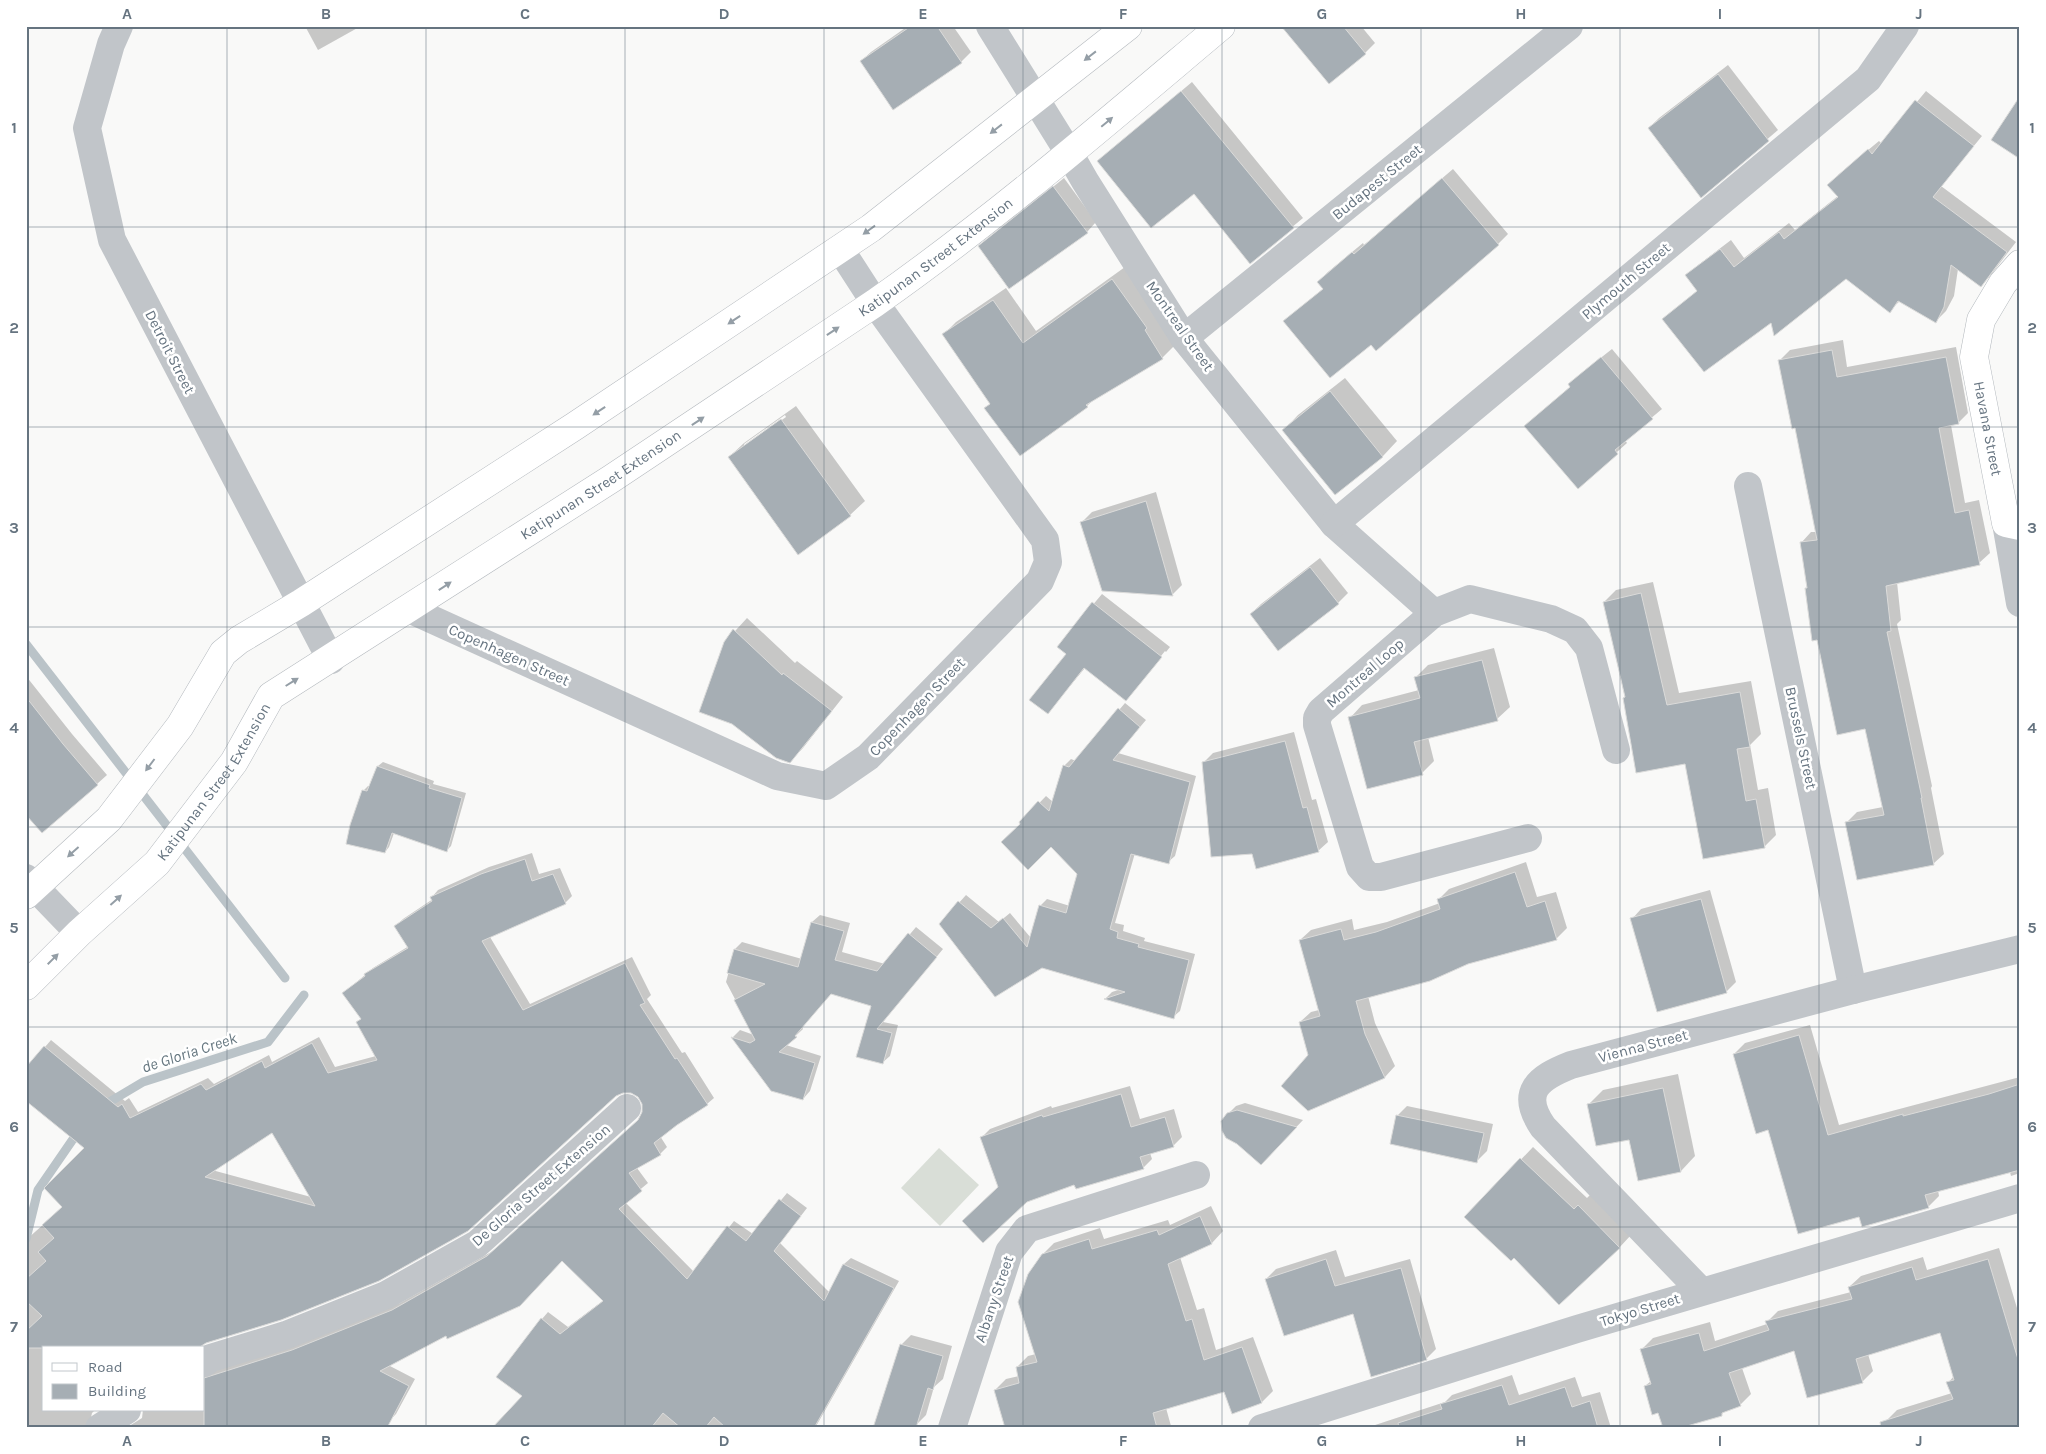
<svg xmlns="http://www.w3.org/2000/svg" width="2046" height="1454" font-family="Karla,sans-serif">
<rect width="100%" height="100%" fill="#f9f9f8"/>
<polygon fill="#d9ded7" points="939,1148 979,1185 940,1226 901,1188"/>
<g fill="#0003" fill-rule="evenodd">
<polygon points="305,26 361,26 318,50"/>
<polygon points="908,26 953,26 971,52 961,62 861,61 871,52"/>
<polygon points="1283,26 1361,26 1375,43 1365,53"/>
<polygon points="1728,65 1778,130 1701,196 1649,128 1659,118"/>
<polygon points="1192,82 1303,218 1250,262 1194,192 1098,161"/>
<polygon points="1926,91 1982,136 1941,186 2016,242 1990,276 1981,286 1958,269 1954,296 1946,311 1936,321 1900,301 1889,311 1846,277 1772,320 1664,319 1698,290 1687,275 1697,266 1731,240 1744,258 1789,223 1795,230 1838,196 1838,175 1879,141 1882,144"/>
<polygon points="1453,169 1508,234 1498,244 1376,349 1371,343 1295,312 1324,288 1318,282 1328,272 1363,243 1364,245"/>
<polygon points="1064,178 1096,222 1087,232 979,247"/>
<polygon points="1125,267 1175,345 1162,358 1094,399 1087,406 986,408 991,403 943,335 956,322 1006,288 1036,331"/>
<polygon points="1843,340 1847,367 1956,347 1968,413 1958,423 1951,425 1965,503 1979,500 1990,553 1979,563 1897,582 1901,620 1897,624 1932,786 1931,788 1944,854 1933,864 1847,822 1857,812 1883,807 1866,728 1808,588 1801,543 1811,532 1816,532 1796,426 1780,360 1790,350"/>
<polygon points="1612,349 1662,409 1625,440 1627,443 1578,487 1525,426 1571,386 1570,384 1579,375"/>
<polygon points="1345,378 1397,441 1383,456 1336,493 1284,430 1298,415"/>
<path d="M796,406L865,501L850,515L729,457L744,443ZM785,415L786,417L744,447V444Z"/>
<polygon points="1156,492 1182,585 1172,595 1082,522 1092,512"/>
<polygon points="1320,558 1348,593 1338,603 1278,649 1251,614 1261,604"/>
<polygon points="1653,582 1679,693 1751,681 1761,734 1750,745 1758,790 1768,788 1776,835 1765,846 1626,696 1604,602 1616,590"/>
<polygon points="1102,594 1170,647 1166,652 1165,651 1126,700 1085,668 1048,712 1068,653 1058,646"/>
<polygon points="747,618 795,663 797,661 843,697 803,748 790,761 732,723 725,642"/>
<polygon points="1494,648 1510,707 1497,719 1428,737 1434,761 1422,773 1350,718 1362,705 1419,690 1415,678 1428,665"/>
<polygon points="26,676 72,734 107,775 97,784 26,813"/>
<polygon points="1125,703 1146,720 1118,753 1196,776 1175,856 1168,862 1135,853 1115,923 1124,925 1123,931 1145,938 1144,941 1195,954 1180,1011 1173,1017 1106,998 1112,992 1121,989 940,924 966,895 999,922 1010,913 1031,938 1040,906 1047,899 1070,906 1079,874 1051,846 1021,822 1046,796 1053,802 1064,766 1071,759 1076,761"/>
<polygon points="1294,732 1312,800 1316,799 1328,842 1318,851 1253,853 1203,763 1213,753"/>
<polygon points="383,762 434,781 433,784 466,793 451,846 446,851 394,833 389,847 385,852 363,791 368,786 370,786 378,766"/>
<path d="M532,853L539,874L560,868L572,896L565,903L490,937L530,1004L632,957L651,995L647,999L682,1053L685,1052L714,1098L707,1104L660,1136L667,1147L660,1154L637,1168L648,1183L625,1202L694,1272L734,1221L753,1234L787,1193L807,1208L780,1243L830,1293L844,1264L851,1258L899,1281L815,1428H494L524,1396L542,1319L548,1312L568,1327L604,1300L562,1260L447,1335L388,1365L415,1379L396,1414L390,1420L370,1428H126L142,1418L143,1410H204V1370L226,1366L300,1343L400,1303L493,1251L640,1119L643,1114L644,1105L639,1096L632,1092L624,1091L44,1348V1410H95L92,1413L90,1422L92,1428H26V1240L64,1206L86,1148L45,1047L51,1040L125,1101L129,1098L138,1112L208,1078L214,1084L269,1055L272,1062L319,1037L335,1067L376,1056L358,1022L362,1018L344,993L373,968L409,946L396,926L403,919L433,899L432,897L438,890L489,867ZM272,1132L311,1197L212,1170Z"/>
<polygon points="1526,862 1537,897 1556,892 1567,928 1557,938 1467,963 1368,996 1375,1023 1395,1066 1385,1077 1309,1110 1310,1055 1300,1022 1311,1012 1319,1010 1300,940 1311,930 1352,919 1354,930 1387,922 1440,903 1439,899 1449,889"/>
<polygon points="1710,890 1736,982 1726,992 1632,919 1641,909"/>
<polygon points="820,915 850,923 842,952 885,964 916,927 943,949 883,1022 898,1025 890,1056 882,1063 873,1005 832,993 802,1027 803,1029 786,1045 821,1056 810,1091 803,1099 772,1090 733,1037 740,1030 754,1035 726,982 735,949 742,942 802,959 812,922"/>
<polygon points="1810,1025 1839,1125 2020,1077 2020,1173 2011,1176 2010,1172 1938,1190 1939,1196 1928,1207 1860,1215 1769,1129 1734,1054 1745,1043"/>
<polygon points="1678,1074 1695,1156 1681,1171 1630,1138 1588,1105 1603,1090"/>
<polygon points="1130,1086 1140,1119 1174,1109 1182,1137 1173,1146 1150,1153 1152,1159 1143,1168 1075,1183 999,1187 981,1138 990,1129 1051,1106 1052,1108"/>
<polygon points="1245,1103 1303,1120 1268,1157 1238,1143 1228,1114 1236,1106"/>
<polygon points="1407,1106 1493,1124 1487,1151 1477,1161 1397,1116"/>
<polygon points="1533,1147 1587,1198 1591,1194 1631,1235 1619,1248 1514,1256 1466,1217"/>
<polygon points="1211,1206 1223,1231 1212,1243 1180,1257 1197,1310 1204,1308 1216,1350 1253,1337 1273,1391 1262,1402 1225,1390 1166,1408 1171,1426 1169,1428 1006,1428 995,1390 1006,1379 1019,1376 1017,1367 1028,1356 1036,1354 1043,1254 1054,1243 1100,1228 1104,1239 1168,1220 1170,1225"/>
<polygon points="1999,1248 2020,1318 2020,1428 1886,1421 1897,1410 1952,1393 1948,1383 1954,1376 1940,1331 1868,1354 1873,1371 1862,1382 1795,1349 1742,1368 1751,1394 1740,1405 1726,1410 1722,1414 1659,1411 1645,1386 1651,1381 1642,1349 1653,1338 1710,1322 1715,1341 1767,1324 1767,1322 1778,1311 1851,1292 1849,1287 1861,1276 1923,1257 1927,1270"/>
<polygon points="1336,1250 1345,1277 1410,1259 1436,1349 1426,1359 1353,1313 1266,1279 1276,1269"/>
<polygon points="911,1335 952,1346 943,1379 934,1387 926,1415 917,1424 901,1345"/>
<polygon points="1512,1375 1519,1395 1575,1377 1582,1397 1600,1392 1611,1428 1366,1428 1445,1402 1452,1395"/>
</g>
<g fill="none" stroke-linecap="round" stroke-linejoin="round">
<g stroke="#bac3c8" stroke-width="9">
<polyline points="26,644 285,978"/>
<polyline points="101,1107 143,1082 268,1042 304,995"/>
<polyline points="26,1239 38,1190 80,1129"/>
</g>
</g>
<g fill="#a6aeb4" stroke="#dbdbda" fill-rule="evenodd">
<polygon points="911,26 937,26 962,63 893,110 860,61"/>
<polygon points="1281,26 1343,26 1366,54 1329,84"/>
<polygon points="1718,74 1769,141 1701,198 1648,128"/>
<polygon points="1181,91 1294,228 1250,264 1194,194 1151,228 1097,161"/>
<polygon points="2020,96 2020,159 1991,140"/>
<polygon points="1915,100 1974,146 1933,197 2007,252 1981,287 1951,265 1944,307 1936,323 1898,301 1890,313 1846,279 1774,336 1771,323 1704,372 1662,319 1697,291 1685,275 1720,249 1734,267 1779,232 1784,239 1838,197 1827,185 1868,149 1872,154"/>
<polygon points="1442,178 1499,245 1376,351 1371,345 1330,378 1283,321 1323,289 1317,282 1352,252 1354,254"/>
<polygon points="1053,186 1088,233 1009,289 978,246"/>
<polygon points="1112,279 1147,328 1145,330 1163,359 1086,405 1088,407 1020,456 984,408 990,404 942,334 993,300 1023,343"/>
<polygon points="1832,350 1837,377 1946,357 1959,424 1939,428 1955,513 1969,510 1980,565 1886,586 1891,631 1887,632 1922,798 1921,798 1934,865 1857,880 1845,822 1884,815 1865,729 1837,735 1817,640 1812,641 1805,588 1807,588 1800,542 1817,540 1795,428 1792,429 1778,360"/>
<polygon points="1601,357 1653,419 1615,450 1618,454 1578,489 1524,426 1570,387 1568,384"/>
<polygon points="1330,391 1383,457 1335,495 1282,430"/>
<polygon points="781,419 851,516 798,555 728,457"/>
<polygon points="1146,501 1173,596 1102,591 1080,522"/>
<polygon points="1310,567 1339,604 1278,651 1250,614"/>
<polygon points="1641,593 1667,705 1740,692 1750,747 1737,749 1746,801 1756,799 1765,848 1703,859 1685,764 1636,773 1623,698 1625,697 1603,602"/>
<polygon points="1092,602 1162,657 1126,701 1084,668 1048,714 1029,700 1066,654 1057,647"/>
<polygon points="733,629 782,675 783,673 832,711 790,763 776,758 732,724 699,712 724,642"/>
<polygon points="1482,660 1498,721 1414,742 1423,775 1367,789 1348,717 1420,698 1414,677"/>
<polygon points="26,697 63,744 98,785 42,833 26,815"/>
<polygon points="1118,708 1140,727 1113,760 1190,782 1169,864 1131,854 1110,929 1118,932 1117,938 1139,944 1138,947 1189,960 1174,1019 1104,999 1125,992 1042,968 995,997 939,924 958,901 991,928 1003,918 1027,947 1039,905 1066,913 1077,874 1051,847 1028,870 1001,842 1020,824 1019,822 1038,801 1049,811 1063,765 1069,767"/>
<polygon points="1285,741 1303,808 1307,807 1319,852 1256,869 1252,854 1211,857 1202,762"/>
<polygon points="377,766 430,785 429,788 462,798 447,852 392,833 385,853 346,844 350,825 362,790 367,791"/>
<path d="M525,859L532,881L553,874L566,904L482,941L523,1010L625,963L645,1003L640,1005L675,1059L677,1058L708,1105L677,1125L654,1143L661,1155L629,1173L642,1191L619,1209L687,1279L727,1226L746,1241L779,1199L801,1216L774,1251L824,1301L843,1264L894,1288L814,1428H726L714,1417L705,1428H681L663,1413L651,1428H492L522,1396L496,1377L541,1318L560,1334L603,1301L562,1261L520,1306L447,1339L446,1336L380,1371L409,1386L387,1428H204V1378L292,1350L392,1310L487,1256L638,1120L642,1112V1104L638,1097L631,1093H623L616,1096L468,1231L379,1281L281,1320L206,1343L198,1348H26V1331L42,1316L26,1301V1279L46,1261L38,1252L54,1238L42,1225L62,1207L44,1188L84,1148L26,1101V1067L44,1046L118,1107L122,1104L130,1118L201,1084L206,1090L262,1061L265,1068L312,1043L328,1073L377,1060L356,1022L361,1019L342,993L365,976L364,974L408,948L394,926L432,901L430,897L481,874ZM272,1133L315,1206L205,1177Z"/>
<polygon points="1515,872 1527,907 1545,901 1557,940 1468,964 1430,981 1356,1001 1365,1034 1385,1078 1308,1111 1281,1086 1308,1055 1299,1022 1320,1016 1299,940 1341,929 1344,940 1376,932 1440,909 1437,899"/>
<polygon points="1701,899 1727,993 1657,1012 1630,918"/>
<polygon points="811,922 844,931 835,960 877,971 908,933 937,957 877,1029 892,1033 883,1064 856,1057 871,1006 831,994 795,1036 797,1037 779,1052 815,1063 803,1100 771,1091 731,1037 750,1043 755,1040 734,1000 765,984 727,973 734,949 798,967"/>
<polygon points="1799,1035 1828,1135 1903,1114 1903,1116 1989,1094 2020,1084 2020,1170 1925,1195 1929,1208 1862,1227 1859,1217 1798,1234 1768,1130 1756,1134 1733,1054"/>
<polygon points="1663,1088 1681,1172 1638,1181 1629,1140 1596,1146 1587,1104"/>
<polygon points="1121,1094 1131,1127 1165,1117 1174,1147 1140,1157 1144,1169 1076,1189 1074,1185 1027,1202 983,1243 962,1221 998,1187 980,1137 1042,1115 1043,1117"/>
<polygon points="1237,1110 1297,1127 1261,1165 1237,1144 1226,1138 1222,1131 1221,1121 1227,1113"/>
<polygon points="1396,1115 1484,1133 1477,1163 1390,1144"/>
<polygon points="1520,1158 1574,1209 1578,1205 1620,1248 1559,1305 1514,1258 1511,1261 1464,1217"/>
<polygon points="1200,1216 1212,1244 1168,1264 1186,1321 1192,1319 1204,1360 1242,1347 1262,1403 1232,1414 1224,1392 1153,1413 1157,1428 1005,1428 994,1390 1019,1383 1016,1367 1037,1362 1018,1302 1028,1274 1042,1254 1089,1239 1092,1249 1157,1230 1159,1235"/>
<polygon points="1326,1259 1335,1286 1401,1268 1427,1360 1371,1377 1353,1314 1284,1336 1265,1279"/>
<polygon points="1988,1259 2020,1366 2020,1428 1881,1428 1880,1422 1953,1399 1946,1382 1954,1380 1940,1333 1856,1359 1863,1383 1807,1398 1794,1351 1729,1373 1741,1406 1722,1413 1722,1416 1680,1428 1663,1428 1658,1413 1652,1415 1644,1386 1651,1384 1640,1349 1699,1333 1704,1351 1769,1330 1765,1321 1852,1299 1848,1287 1912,1267 1916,1280"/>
<polygon points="900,1344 943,1356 933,1390 928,1388 916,1428 873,1428"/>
<polygon points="1502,1385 1509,1405 1565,1387 1572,1407 1590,1401 1598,1428 1399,1428 1398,1423 1442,1409 1440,1404"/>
</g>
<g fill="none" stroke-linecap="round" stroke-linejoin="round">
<defs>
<g id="secondary">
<path id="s1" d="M2020,264L2003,283L1981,320L1974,357L2006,523L2020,526"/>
<polyline points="26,895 109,819 180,726 223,653 239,640 301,603 575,426 871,228 1128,26"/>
<path id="s2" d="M26,986L79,933L157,863L234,762L271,696L611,479L875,303C996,218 1108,121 1221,26"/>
</g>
</defs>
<use href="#secondary" stroke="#b4b9be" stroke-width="29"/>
<g stroke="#c1c5c9" stroke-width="28">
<polyline points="119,26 111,44 87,128 112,240 331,660"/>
<polyline points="990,26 1069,153 1085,181 1184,338 1334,524 1434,613"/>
<polyline points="1184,338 1569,26"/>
<polyline points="1748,486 1853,990"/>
<polyline points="2006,523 2020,603"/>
<polyline points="1334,524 1868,79 1905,26"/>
<polyline points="409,609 777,776 826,786 868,757 1040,581 1048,562 1045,540 875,303 840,249"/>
<polyline points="1528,838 1381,877 1369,877 1360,867 1317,725 1317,718 1321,711 1434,613 1470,599 1551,619 1575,630 1589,648 1616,750"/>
<polyline points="26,878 79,933"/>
<path d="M1701,1291L1543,1127C1519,1092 1538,1078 1571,1065L1853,990L2020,949"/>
<polyline points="204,1363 211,1358 286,1335 386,1295 477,1244 627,1108"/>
<polyline points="99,1428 127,1410"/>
<polyline points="952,1428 1009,1252 1027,1229 1196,1175"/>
<polyline points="1262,1428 1577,1329 2020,1198"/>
</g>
<use href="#secondary" stroke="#fff" stroke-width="28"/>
</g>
<defs><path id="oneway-solid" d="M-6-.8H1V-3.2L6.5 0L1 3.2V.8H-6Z" transform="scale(1.25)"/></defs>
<g fill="#949ea6">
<use href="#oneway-solid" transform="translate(1090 56) rotate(142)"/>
<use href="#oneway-solid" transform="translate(1107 122) rotate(-40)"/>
<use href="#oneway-solid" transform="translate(996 129) rotate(142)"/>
<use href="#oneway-solid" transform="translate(869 230) rotate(144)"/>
<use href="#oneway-solid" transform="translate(734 320) rotate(146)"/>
<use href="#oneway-solid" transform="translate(833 331) rotate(-34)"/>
<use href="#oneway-solid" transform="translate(599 411) rotate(146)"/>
<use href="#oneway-solid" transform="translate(698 421) rotate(-34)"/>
<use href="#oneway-solid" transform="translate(445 586) rotate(-33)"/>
<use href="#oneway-solid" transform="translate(292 682) rotate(-32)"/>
<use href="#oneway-solid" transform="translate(150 765) rotate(127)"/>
<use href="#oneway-solid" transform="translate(73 852) rotate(138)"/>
<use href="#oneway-solid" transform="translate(116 900) rotate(-42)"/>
<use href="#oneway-solid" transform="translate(53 959) rotate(-45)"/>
</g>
<path fill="none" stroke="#667480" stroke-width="1" stroke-opacity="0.55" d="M227,26V1428M426,26V1428M625,26V1428M824,26V1428M1023,26V1428M1222,26V1428M1421,26V1428M1620,26V1428M1819,26V1428M26,227H2020M26,427H2020M26,627H2020M26,827H2020M26,1027H2020M26,1227H2020"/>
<g text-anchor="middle" stroke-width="5" stroke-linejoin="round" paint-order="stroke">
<g font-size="15" fill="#667480" stroke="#fff">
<text transform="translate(1377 182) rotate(-39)" y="5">Budapest Street</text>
<text dy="5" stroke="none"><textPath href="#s2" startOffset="1179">Katipunan Street Extension</textPath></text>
<text transform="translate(1626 281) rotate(-40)" y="5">Plymouth Street</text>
<text transform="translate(1180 326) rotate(55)" y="5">Montreal Street</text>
<text transform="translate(170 352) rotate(63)" y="5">Detroit Street</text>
<text dy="5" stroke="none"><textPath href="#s1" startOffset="179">Havana Street</textPath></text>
<text dy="5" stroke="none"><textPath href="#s2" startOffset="774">Katipunan Street Extension</textPath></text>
<text transform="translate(509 655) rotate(24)" y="5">Copenhagen Street</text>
<text transform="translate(1365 673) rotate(-41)" y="5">Montreal Loop</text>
<text transform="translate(917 707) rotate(-46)" y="5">Copenhagen Street</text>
<text transform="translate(1801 738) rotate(78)" y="5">Brussels Street</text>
<text dy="5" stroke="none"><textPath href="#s2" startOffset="279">Katipunan Street Extension</textPath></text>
<text transform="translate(1643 1046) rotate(-15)" y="5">Vienna Street</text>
<text transform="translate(541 1185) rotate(-41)" y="5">De Gloria Street Extension</text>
<text transform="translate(994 1299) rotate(-71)" y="5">Albany Street</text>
<text transform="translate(1640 1310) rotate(-17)" y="5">Tokyo Street</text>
</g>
<g font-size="16" font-style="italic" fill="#677881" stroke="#fff">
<text transform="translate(189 1052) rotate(-18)" y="6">de Gloria Creek</text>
</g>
</g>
<rect width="2046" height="1454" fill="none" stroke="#ffffff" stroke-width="55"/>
<rect x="42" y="1346" width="162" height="65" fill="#ffffff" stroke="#c2c7cc"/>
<rect x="52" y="1363" width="25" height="8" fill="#ffffff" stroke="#c2c7cc"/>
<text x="88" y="1372" font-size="15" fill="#667480">Road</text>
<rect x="52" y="1384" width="25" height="15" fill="#a6aeb4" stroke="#c2c7cc"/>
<text x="88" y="1396" font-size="15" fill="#667480">Building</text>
<rect x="28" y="28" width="1990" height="1398" fill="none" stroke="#667480" stroke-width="2"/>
<g font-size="16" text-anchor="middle" font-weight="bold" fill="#667480">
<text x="127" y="19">A</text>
<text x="326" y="19">B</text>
<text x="525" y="19">C</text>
<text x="724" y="19">D</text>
<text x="923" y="19">E</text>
<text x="1123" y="19">F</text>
<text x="1322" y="19">G</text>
<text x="1521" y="19">H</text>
<text x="1720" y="19">I</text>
<text x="1919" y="19">J</text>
<text x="14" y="133">1</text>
<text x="2032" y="133">1</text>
<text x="14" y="333">2</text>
<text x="2032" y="333">2</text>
<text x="14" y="533">3</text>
<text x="2032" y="533">3</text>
<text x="14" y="733">4</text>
<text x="2032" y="733">4</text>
<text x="14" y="933">5</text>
<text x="2032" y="933">5</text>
<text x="14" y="1132">6</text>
<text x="2032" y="1132">6</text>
<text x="14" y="1332">7</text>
<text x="2032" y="1332">7</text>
<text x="127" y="1446">A</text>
<text x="326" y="1446">B</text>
<text x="525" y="1446">C</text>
<text x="724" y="1446">D</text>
<text x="923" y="1446">E</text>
<text x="1123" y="1446">F</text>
<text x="1322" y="1446">G</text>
<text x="1521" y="1446">H</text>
<text x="1720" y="1446">I</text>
<text x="1919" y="1446">J</text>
</g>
</svg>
